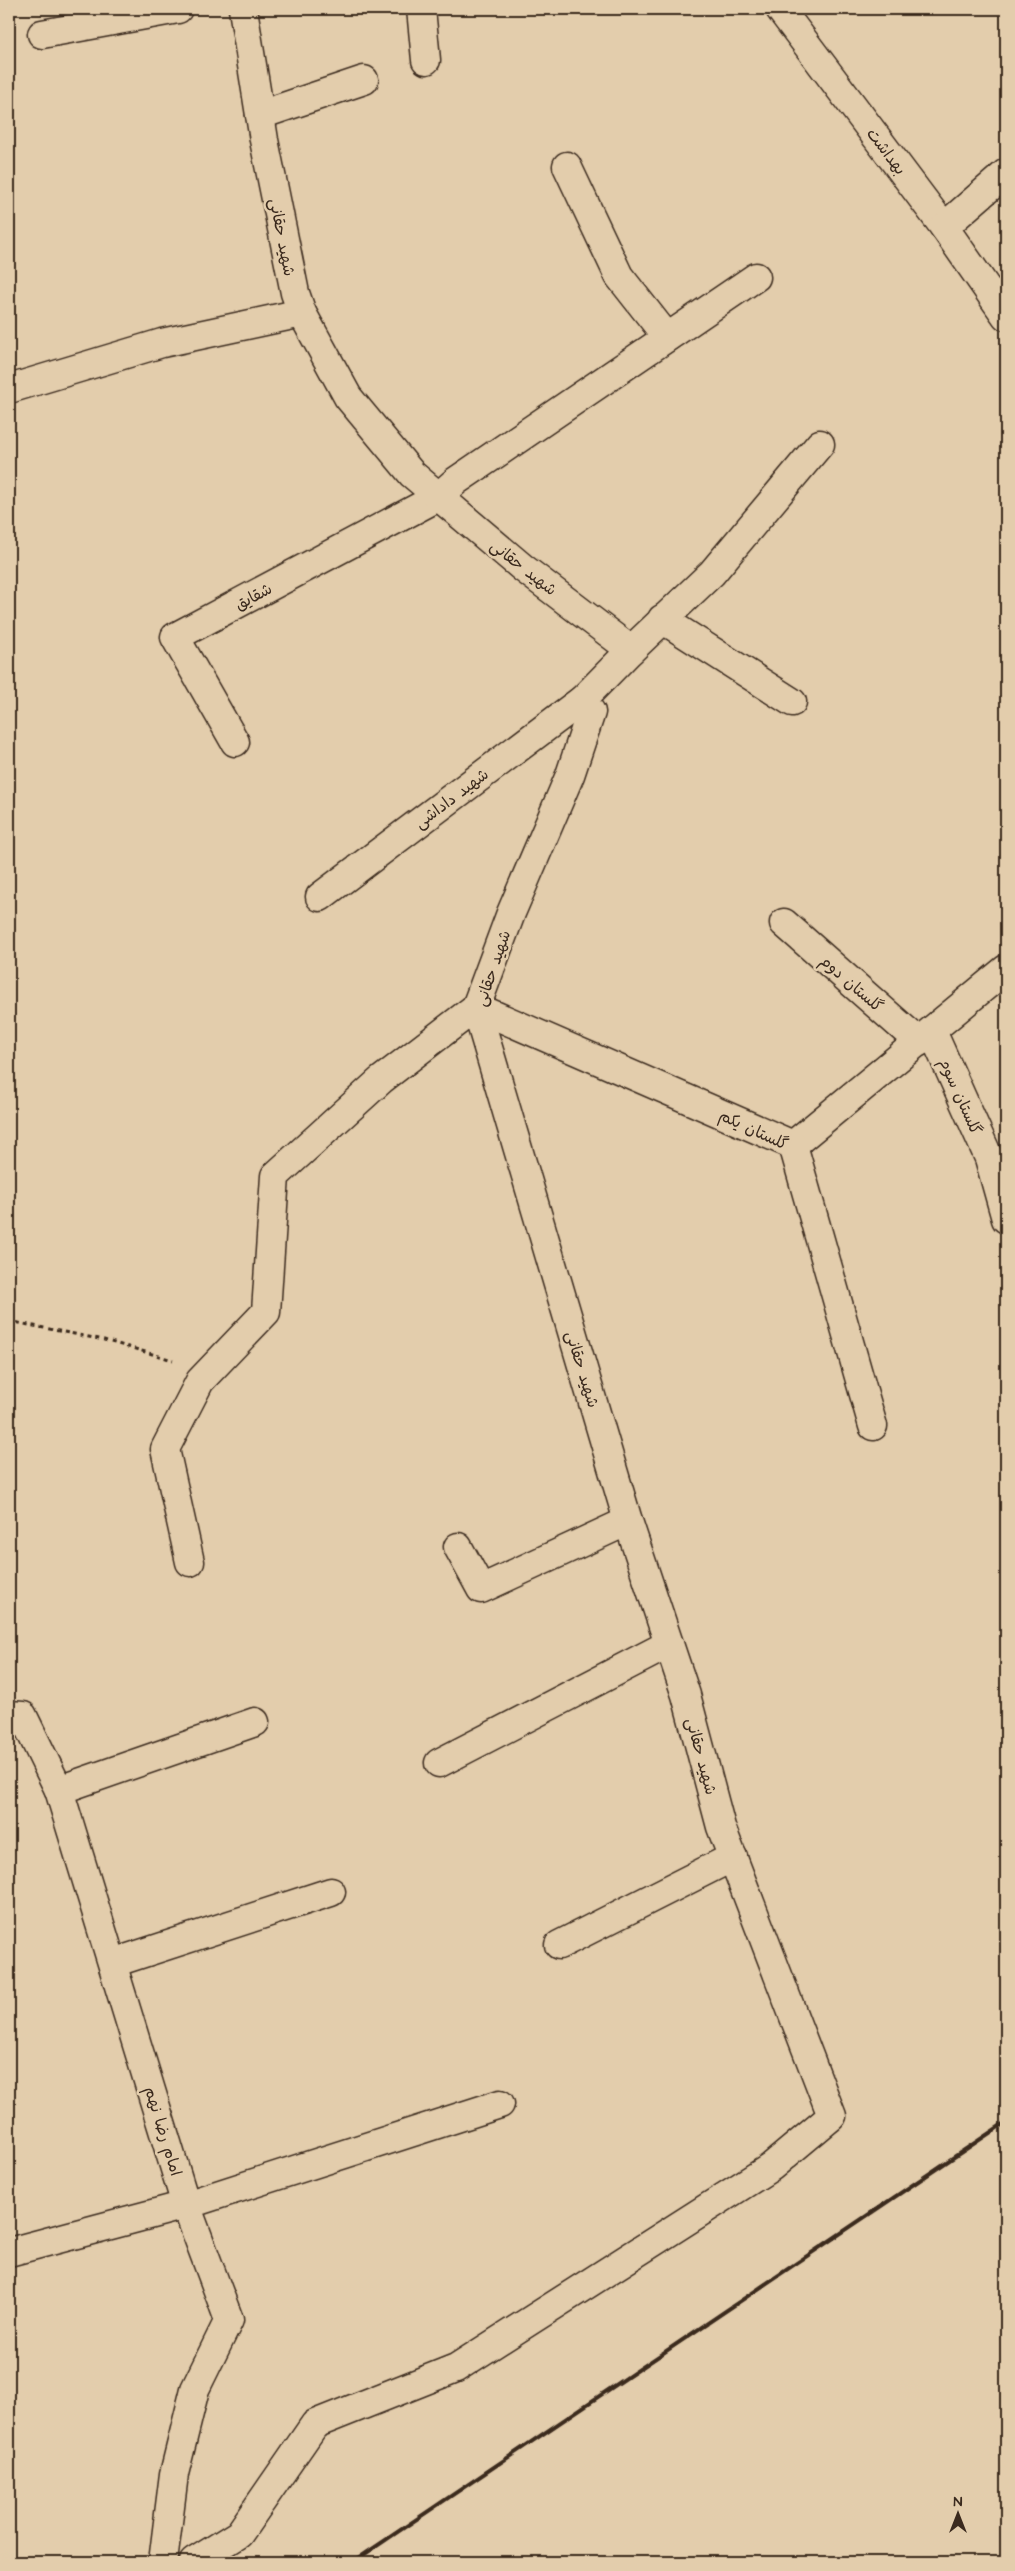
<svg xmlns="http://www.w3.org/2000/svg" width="1015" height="2571" font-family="'Architects Daughter','Playpen Sans Arabic',sans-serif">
<rect width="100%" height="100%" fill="#e3cdac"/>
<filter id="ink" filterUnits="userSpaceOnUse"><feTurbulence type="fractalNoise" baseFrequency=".02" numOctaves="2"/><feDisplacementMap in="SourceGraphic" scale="10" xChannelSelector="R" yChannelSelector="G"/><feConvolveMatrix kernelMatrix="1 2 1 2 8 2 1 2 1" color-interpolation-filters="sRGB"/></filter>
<g filter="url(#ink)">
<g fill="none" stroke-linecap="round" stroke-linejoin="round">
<defs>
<g id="minor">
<polyline points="421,9 426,60"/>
<polyline points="780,9 944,227 1006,173"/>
<polyline points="42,34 178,9"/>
<polyline points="260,115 364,80"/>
<polyline points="567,166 619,276 667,337"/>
<polyline points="944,227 1006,316"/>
<polyline points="9,389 162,343 302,313"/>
<polyline points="662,619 792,702"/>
<polyline points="631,650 712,573 820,444"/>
<polyline points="235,742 175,637 438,497 456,481 756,277"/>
<polyline points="320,897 582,700"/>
<polyline points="784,923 919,1042"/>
<polyline points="932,1031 989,1158 1006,1219"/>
<polyline points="793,1145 1006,969"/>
<polyline points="458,1547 481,1589 628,1521"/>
<polyline points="190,1562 165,1449 200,1381 266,1312 275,1176 381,1080 476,1007 793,1145 873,1426"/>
<polyline points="9,1715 23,1716 59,1790 186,2205 229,2320 195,2389 174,2474 163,2562"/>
<polyline points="439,1763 669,1644"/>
<polyline points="59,1790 255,1722"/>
<polyline points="559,1945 733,1857"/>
<polyline points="113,1963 331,1892"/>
<polyline points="9,2252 186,2205 500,2104"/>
<polyline points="194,2562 239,2534 315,2424 456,2368 771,2167 832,2116 721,1827 686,1695 628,1521 476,1007 511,913 570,775 591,712 582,700 631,650 523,568 412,474 348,397 302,313 295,293 264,140 243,9"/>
</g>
</defs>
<use href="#minor" stroke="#3b2a1e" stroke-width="31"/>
<polyline stroke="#3b2a1e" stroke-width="3" stroke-dasharray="4 4" stroke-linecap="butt" points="9,1321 104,1340 173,1360"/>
<use href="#minor" stroke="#e3cdac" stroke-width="28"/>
<polyline stroke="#3b2a1e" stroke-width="4" points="353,2562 1006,2122"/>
</g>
</g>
<g text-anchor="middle" stroke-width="5" stroke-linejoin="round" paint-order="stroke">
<g font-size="16" fill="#3b2a1e" stroke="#e3cdac">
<text transform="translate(887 151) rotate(53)" y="6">بهداشت</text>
<text transform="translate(283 237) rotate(79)" y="6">شهید حقانی</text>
<text transform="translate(524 567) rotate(38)" y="6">شهید حقانی</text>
<text transform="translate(253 596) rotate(-28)" y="6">شقایق</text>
<text transform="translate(451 798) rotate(-37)" y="6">شهید داداشی</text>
<text transform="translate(492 968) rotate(-71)" y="6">شهید حقانی</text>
<text transform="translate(852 983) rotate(41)" y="6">گلستان دوم</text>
<text transform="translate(961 1096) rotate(66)" y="6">گلستان سوم</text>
<text transform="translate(754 1129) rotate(25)" y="6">گلستان یکم</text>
<text transform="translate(583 1369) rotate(73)" y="6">شهید حقانی</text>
<text transform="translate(702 1756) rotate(75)" y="6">شهید حقانی</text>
<text transform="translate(164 2131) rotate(73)" y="6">امام رضا نهم</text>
</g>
</g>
<rect width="1015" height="2571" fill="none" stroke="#e3cdac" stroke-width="30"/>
<rect x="15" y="15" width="985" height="2541" fill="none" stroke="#3b2a1e" stroke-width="2" filter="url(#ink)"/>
<g transform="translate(958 2514)" stroke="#e3cdac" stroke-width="4" paint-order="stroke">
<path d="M0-4L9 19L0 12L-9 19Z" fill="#3b2a1e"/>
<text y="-8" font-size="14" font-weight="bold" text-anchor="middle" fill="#3b2a1e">N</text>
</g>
</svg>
